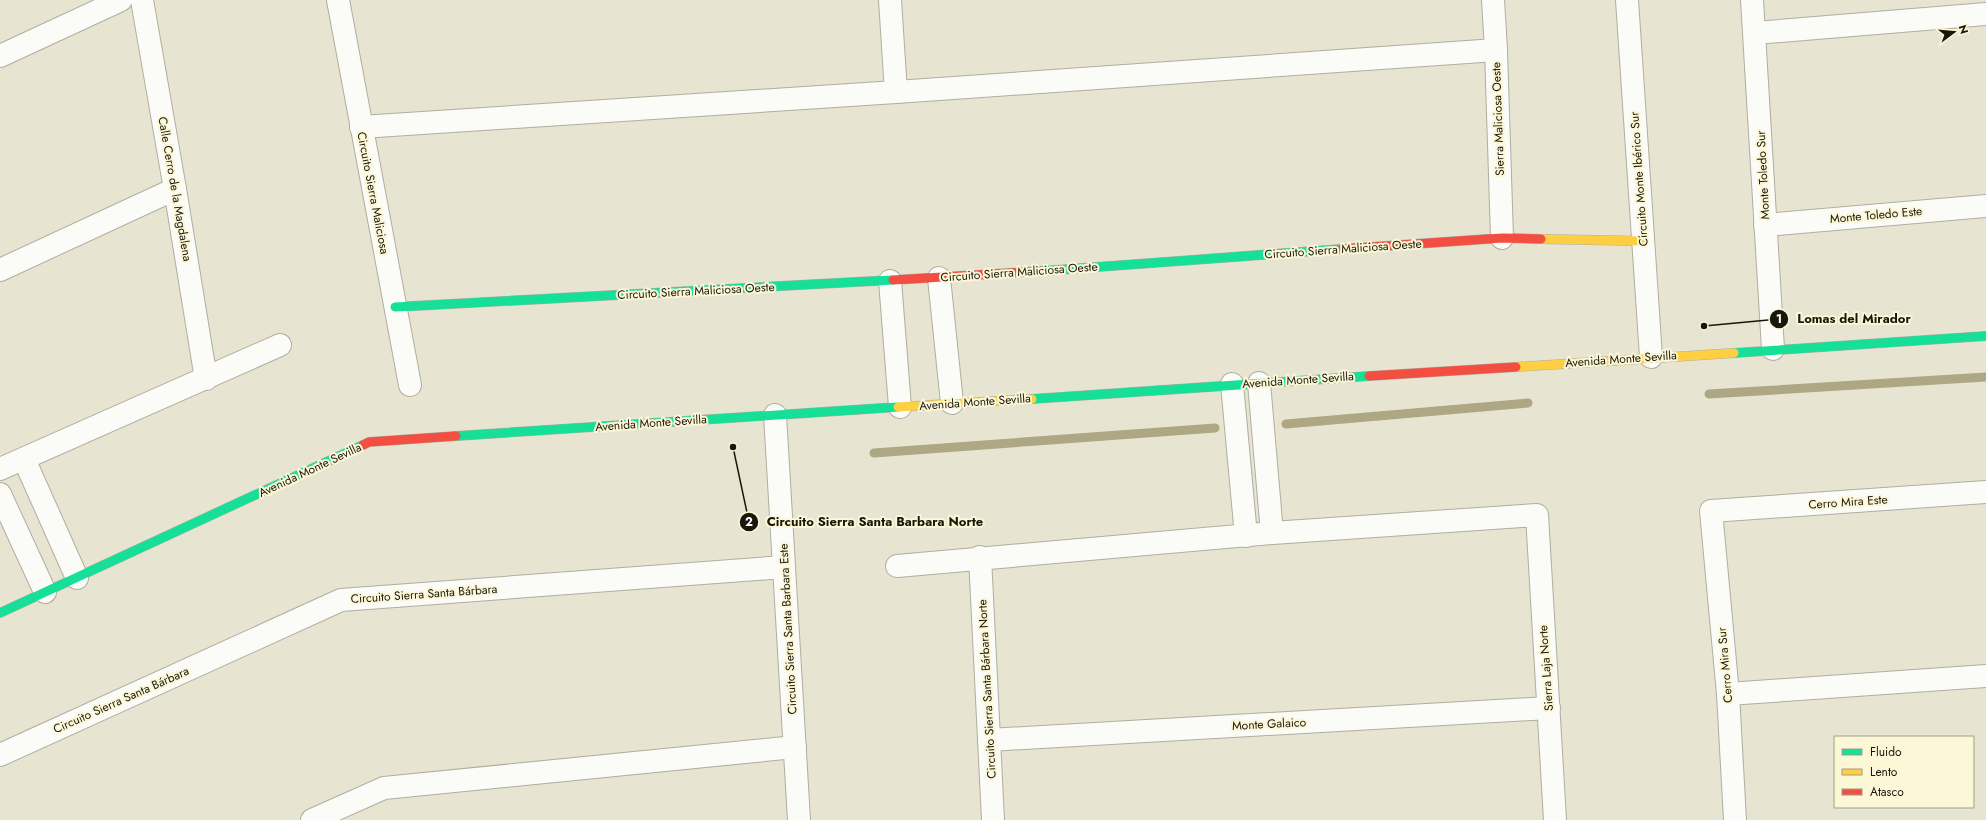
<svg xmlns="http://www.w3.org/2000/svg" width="1986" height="820" font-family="Jost,sans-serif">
<rect width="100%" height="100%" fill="#e7e4d2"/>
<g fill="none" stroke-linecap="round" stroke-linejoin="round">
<g stroke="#ada784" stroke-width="9">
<polyline points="1709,394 1986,377"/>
<polyline points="1286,424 1528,403"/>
<polyline points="874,453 1215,428"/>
</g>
<defs>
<g id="street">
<polyline points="142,0 175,189 206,379"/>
<polyline points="338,0 410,385"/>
<polyline points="890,0 896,92"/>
<polyline points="1493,0 1496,50 1502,238"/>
<polyline points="1627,0 1651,357"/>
<polyline points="1752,0 1773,349"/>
<polyline points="1755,33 1986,14"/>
<polyline points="0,56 121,0"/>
<polyline points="361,127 896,92 1496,50"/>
<polyline points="1765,225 1986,206"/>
<polyline points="0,270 175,189"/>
<polyline points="939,278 952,403"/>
<polyline points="890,281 900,407"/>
<polyline points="1259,383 1272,533"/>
<polyline points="1232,384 1246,536"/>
<polyline points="775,415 799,820"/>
<polyline points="24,459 77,578"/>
<polyline points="0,469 280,345"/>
<polyline points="0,494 45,592"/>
<polyline points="980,557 993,820"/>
<polyline points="897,566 1272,533 1537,515 1555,820"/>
<polyline points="1728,694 1986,676"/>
<polyline points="989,740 1549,708"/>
<polyline points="0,755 341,600 784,567"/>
<polyline points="312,820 384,788 795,747"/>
<polyline points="1735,820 1728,694 1711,511 1986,492"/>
</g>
<g id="fast">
<polyline points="1042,271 1342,249"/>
<polyline points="395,307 893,280"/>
<polyline points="1734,353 1986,336"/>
<polyline points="1032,399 1369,376"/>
<polyline points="456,436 898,407"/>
<polyline points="0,613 363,445"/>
</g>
<g id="slow">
<polyline points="1541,239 1643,241"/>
<polyline points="1516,367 1734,353"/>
<polyline points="898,407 1032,399"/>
</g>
<g id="jam">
<polyline points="1342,249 1502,238 1541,239"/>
<polyline points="893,280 1042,271"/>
<polyline points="1369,376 1516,367"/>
<polyline points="363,445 369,442 456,436"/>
</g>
</defs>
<use href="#street" stroke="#b1aea0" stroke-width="24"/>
<use href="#fast" stroke="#b1aea0" stroke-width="10"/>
<use href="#slow" stroke="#b1aea0" stroke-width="10"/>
<use href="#jam" stroke="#b1aea0" stroke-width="10"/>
<use href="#street" stroke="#fbfbf8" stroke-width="22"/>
<use href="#fast" stroke="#16e098" stroke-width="9"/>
<use href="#slow" stroke="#ffcf43" stroke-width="9"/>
<use href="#jam" stroke="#f24e42" stroke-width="9"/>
</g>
<g text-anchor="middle" stroke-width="4" stroke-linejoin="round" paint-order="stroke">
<g font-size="12" fill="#19170c" stroke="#fcf7d7">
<text transform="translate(1498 119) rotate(-92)" y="4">Sierra Maliciosa Oeste</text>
<text transform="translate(1763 175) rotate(-93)" y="4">Monte Toledo Sur</text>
<text transform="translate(1639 179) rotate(-94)" y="4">Circuito Monte Ibérico Sur</text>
<text transform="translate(175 189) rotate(80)" y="4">Calle Cerro de la Magdalena</text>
<text transform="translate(373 193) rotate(79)" y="4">Circuito Sierra Maliciosa</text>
<text transform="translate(1876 215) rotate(-5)" y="4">Monte Toledo Este</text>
<text transform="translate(1343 249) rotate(-4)" y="4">Circuito Sierra Maliciosa Oeste</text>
<text transform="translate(1019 272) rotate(-4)" y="4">Circuito Sierra Maliciosa Oeste</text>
<text transform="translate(696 291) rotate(-3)" y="4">Circuito Sierra Maliciosa Oeste</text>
<text transform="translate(1621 359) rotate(-4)" y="4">Avenida Monte Sevilla</text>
<text transform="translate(1298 380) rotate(-4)" y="4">Avenida Monte Sevilla</text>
<text transform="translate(975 402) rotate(-4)" y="4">Avenida Monte Sevilla</text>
<text transform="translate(651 423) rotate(-4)" y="4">Avenida Monte Sevilla</text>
<text transform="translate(310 470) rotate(-25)" y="4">Avenida Monte Sevilla</text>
<text transform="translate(1848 502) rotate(-4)" y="4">Cerro Mira Este</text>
<text transform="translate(424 594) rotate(-4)" y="4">Circuito Sierra Santa Bárbara</text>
<text transform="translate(788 629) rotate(-93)" y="4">Circuito Sierra Santa Barbara Este</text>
<text transform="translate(1725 665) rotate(-95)" y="4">Cerro Mira Sur</text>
<text transform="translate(1546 668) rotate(-94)" y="4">Sierra Laja Norte</text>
<text transform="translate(987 689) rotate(-93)" y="4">Circuito Sierra Santa Bárbara Norte</text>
<text transform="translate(121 700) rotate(-24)" y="4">Circuito Sierra Santa Bárbara</text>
<text transform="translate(1269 724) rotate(-3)" y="4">Monte Galaico</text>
</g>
</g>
<path fill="none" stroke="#19170c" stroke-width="1.5" d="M1704 326L1779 319M733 447L749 522"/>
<g fill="#19170c" stroke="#fcf7d7" stroke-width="1.5">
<circle cx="1704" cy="326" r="4"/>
<circle cx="733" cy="447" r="4"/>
<circle cx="1779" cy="319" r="10"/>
<circle cx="749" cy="522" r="10"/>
</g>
<g font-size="12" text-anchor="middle" font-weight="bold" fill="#fff">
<text x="1779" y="323">1</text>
<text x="749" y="526">2</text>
</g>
<g font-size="13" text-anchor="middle" font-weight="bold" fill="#19170c" stroke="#fcf7d7" stroke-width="4" stroke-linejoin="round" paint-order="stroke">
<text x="1854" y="323">Lomas del Mirador</text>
<text x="875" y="526">Circuito Sierra Santa Barbara Norte</text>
</g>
<rect x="1834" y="736" width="140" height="72" fill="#fcf7d7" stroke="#a19d86"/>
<rect x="1842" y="749" width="20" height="6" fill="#16e098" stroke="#a19d86"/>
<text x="1870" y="756" font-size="12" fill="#19170c">Fluido</text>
<rect x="1842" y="769" width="20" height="6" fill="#ffcf43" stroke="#a19d86"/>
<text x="1870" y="776" font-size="12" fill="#19170c">Lento</text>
<rect x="1842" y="789" width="20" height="6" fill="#f24e42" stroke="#a19d86"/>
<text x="1870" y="796" font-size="12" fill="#19170c">Atasco</text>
<g transform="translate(1954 32) rotate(74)" stroke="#fcf7d7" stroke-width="3" paint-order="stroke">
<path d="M0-3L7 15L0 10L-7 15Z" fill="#19170c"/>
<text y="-6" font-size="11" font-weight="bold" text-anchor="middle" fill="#19170c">N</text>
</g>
</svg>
